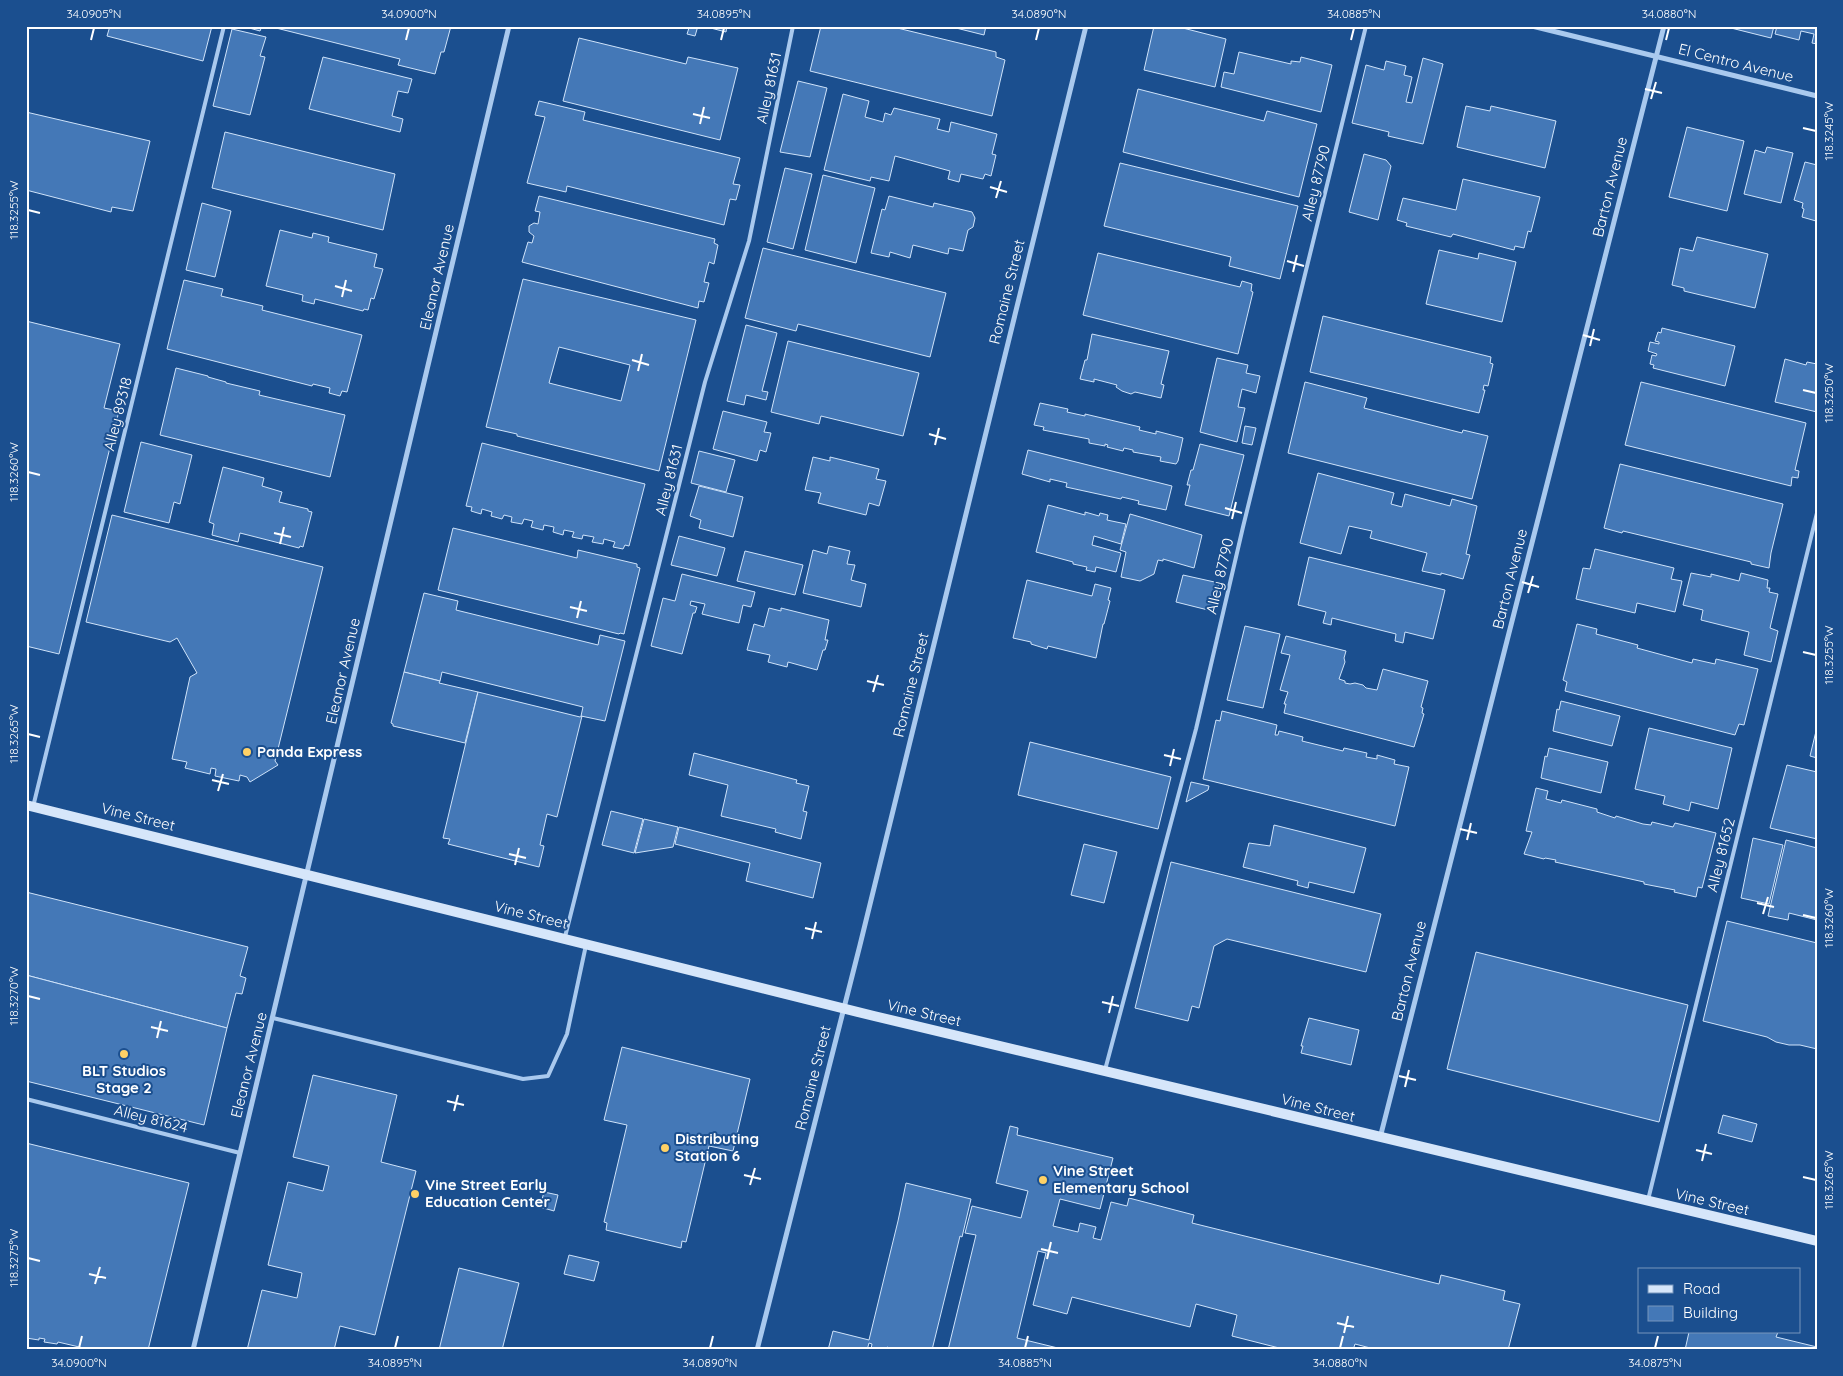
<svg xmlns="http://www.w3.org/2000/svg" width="1843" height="1376" font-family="Quicksand,sans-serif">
<rect width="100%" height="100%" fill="#1b4f8f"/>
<g fill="#4478b7" stroke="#cfe3fa" fill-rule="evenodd">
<polygon points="110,26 212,26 203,61 107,36"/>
<polygon points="242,26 262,26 260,31"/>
<polygon points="268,26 451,26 444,52 441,52 435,74 398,65 400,59"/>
<polygon points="682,26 698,26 695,36 687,34 689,28"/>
<polygon points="703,26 727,26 726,32"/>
<polygon points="821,26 889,26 996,52 996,57 1005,60 992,116 810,71"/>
<polygon points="948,26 986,26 984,35"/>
<polygon points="1154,26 1175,26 1226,39 1215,87 1144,70"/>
<polygon points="1723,26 1774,26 1771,38"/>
<polygon points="1777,26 1817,26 1817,44 1812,43 1814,34 1801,31 1799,40 1775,34"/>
<polygon points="232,29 266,37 260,56 265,57 250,115 213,106"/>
<polygon points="579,38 686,64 688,57 738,68 720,140 563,101"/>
<polygon points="1239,52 1291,64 1291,61 1300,62 1301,57 1332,65 1321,112 1221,87 1224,72 1234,74"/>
<polygon points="323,57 412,79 408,93 398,91 392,116 403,119 400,132 309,109"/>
<polygon points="1423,58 1443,64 1423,144 1388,136 1389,132 1352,123 1366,65 1384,70 1386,61 1406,66 1404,75 1412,77 1406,102 1412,103"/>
<polygon points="798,81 827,88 810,157 780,152"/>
<polygon points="1138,89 1264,121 1267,111 1317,124 1299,197 1123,152"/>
<polygon points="843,94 869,101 865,117 883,122 885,113 891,115 894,108 940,119 937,129 949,132 951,122 997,134 992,154 996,155 991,176 985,174 983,179 961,174 959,182 948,179 950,171 895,156 889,181 871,177 870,181 824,170"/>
<polygon points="539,101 585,112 583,120 740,158 733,184 740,185 736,200 730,199 724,225 567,186 566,192 527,183 545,117 535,115"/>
<polygon points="1466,106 1490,111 1491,106 1556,121 1545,168 1457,147"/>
<polygon points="26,112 150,141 133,211 112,207 111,212 26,190"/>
<polygon points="1687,127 1744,141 1727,211 1669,197"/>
<polygon points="225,132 395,174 383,230 212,188"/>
<polygon points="1767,147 1793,153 1781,203 1744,194 1755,150 1765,153"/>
<polygon points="1364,154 1386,160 1391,166 1378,220 1349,212"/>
<polygon points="1805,162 1817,165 1816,221 1802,217 1804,209 1802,208 1803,203 1794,200"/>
<polygon points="1120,163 1298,206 1280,279 1229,266 1231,257 1104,226"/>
<polygon points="785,168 812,174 793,249 767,242"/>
<polygon points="823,175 875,188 856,263 805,250"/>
<polygon points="1463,179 1540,197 1531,232 1528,231 1524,248 1515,246 1514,250 1453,234 1451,237 1406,226 1407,223 1397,220 1403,198 1456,210"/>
<polygon points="539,196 715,239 714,243 718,245 714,264 709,262 704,282 709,283 704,302 699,301 698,308 522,262 528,242 532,243 534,236 529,232 529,226 534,223 538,224 540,212 535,211"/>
<polygon points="889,196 933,207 934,203 972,212 975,218 973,227 968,230 963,251 949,248 948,254 913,245 910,258 890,252 889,257 871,253 882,209 885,210"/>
<polygon points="202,203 231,211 215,277 186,270"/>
<polygon points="280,230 312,238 313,233 329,237 328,242 377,254 374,267 383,269 374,299 371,298 368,310 364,309 363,311 315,299 314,304 302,301 303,295 266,286"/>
<polygon points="1697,237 1768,254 1755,308 1684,291 1684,288 1672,285 1680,248 1693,251"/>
<polygon points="763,248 946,293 930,357 798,324 796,331 745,318"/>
<polygon points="1439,250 1478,259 1479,253 1516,262 1502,322 1426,304"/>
<polygon points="1098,253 1240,287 1242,281 1252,284 1251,291 1253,292 1238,354 1083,315"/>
<path d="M523,279L696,320L659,471L517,436V434L486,427ZM559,347L630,365L621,401L549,383Z"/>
<polygon points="184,280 223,289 221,296 263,306 262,310 362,335 347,392 342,391 340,396 329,393 330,388 313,384 312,386 167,349"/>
<polygon points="1323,316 1491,357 1490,363 1493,364 1488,386 1484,385 1483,390 1485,390 1479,413 1310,372"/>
<polygon points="26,321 120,344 104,408 119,411 59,654 26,646"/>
<polygon points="746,325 777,333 762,391 768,392 766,400 746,395 744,405 727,401"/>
<polygon points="1662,328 1735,346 1725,386 1653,368 1654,365 1650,364 1652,355 1656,356 1657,354 1648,351 1650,342 1659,344 1659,342 1655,341 1658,332 1661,333"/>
<polygon points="1092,334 1169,351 1161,384 1164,385 1161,398 1135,392 1131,394 1122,391 1116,387 1117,385 1094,379 1094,382 1080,379 1085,360 1087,360"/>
<polygon points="788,341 919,373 903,436 821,416 819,424 771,412"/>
<polygon points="1217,358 1248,365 1246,373 1260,376 1256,393 1242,389 1238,407 1245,408 1237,442 1200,432"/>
<polygon points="1785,359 1806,365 1807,362 1817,364 1817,412 1775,402"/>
<polygon points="176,368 208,376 208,377 226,382 226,383 260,391 259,395 345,415 330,477 160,435"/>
<polygon points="1305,382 1367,398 1364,408 1462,433 1463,430 1488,436 1472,499 1288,453"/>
<polygon points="1641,382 1806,423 1795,470 1799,471 1798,478 1792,477 1791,486 1625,445"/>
<polygon points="1040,403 1068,409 1067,412 1085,416 1085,414 1140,427 1139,430 1156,434 1156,431 1183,438 1178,461 1176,464 1160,461 1161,457 1133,452 1133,450 1124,448 1123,451 1107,447 1108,445 1105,444 1105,446 1089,443 1089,439 1043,430 1044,427 1034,425"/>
<polygon points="723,411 767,422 764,432 771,433 766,452 760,450 757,461 713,449"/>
<polygon points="1245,426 1256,428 1252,445 1242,443"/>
<polygon points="141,442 192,455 180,504 174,502 169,523 124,512"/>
<polygon points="482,443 645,484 629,546 625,545 623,549 613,547 615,542 604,539 603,544 592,542 594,537 583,535 582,539 572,537 574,532 564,530 563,535 553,532 554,527 544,525 543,530 531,527 533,521 524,519 522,524 511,522 512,517 504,515 502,519 491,516 492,512 482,509 481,514 471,511 472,507 466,506"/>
<polygon points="1200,444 1244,455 1229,516 1185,505 1190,485 1187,485 1191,470 1193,470"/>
<polygon points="1028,450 1172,486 1166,510 1138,504 1139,501 1122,497 1121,499 1066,487 1067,483 1050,479 1050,482 1022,474"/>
<polygon points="699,451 735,460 726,492 691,483"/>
<polygon points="813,457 830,461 830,457 879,469 876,479 886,481 879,506 869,503 866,515 818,503 821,493 805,490"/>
<polygon points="1620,464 1783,504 1771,553 1769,568 1751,564 1751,562 1623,531 1622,533 1604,528"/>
<polygon points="223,467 264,478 262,486 282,492 279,502 308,509 308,511 312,512 303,547 300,546 299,548 240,533 238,542 212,535 214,524 209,522"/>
<polygon points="1318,473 1394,493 1391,504 1402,507 1405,494 1450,506 1452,499 1477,506 1466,554 1470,555 1463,579 1441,573 1441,575 1422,571 1427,553 1370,538 1372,531 1349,526 1341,554 1300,543"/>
<polygon points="699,486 743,497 733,537 699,528 701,520 690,516"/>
<polygon points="1048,505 1085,515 1085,512 1099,516 1100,513 1108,515 1107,520 1126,524 1121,544 1094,536 1092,545 1121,553 1116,572 1096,567 1095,572 1086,570 1087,567 1073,564 1073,562 1036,552"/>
<polygon points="1130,514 1202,535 1194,568 1163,559 1163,561 1158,560 1154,574 1140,581 1121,577 1126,552 1120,550"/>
<polygon points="112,515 323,567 275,761 278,765 250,782 247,777 240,775 239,781 215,776 216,769 211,768 210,774 185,768 187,762 172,759 190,677 197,673 177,638 170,642 86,622"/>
<polygon points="453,528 577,558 578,550 637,564 637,567 640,568 624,634 620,633 619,634 438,590"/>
<polygon points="679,536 725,548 717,576 671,565"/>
<polygon points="829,546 850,551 847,564 855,565 851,580 866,584 861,607 803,593 813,550 827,554"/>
<polygon points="1595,549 1674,568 1671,579 1682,581 1675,612 1637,603 1635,613 1576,599 1583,568 1590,569"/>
<polygon points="745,551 803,565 795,595 737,581"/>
<polygon points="1309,557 1445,590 1433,639 1405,632 1403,643 1395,641 1396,634 1332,618 1331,625 1323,623 1326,612 1298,605"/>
<polygon points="1691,573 1711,577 1711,574 1739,581 1741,573 1768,580 1767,588 1770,588 1769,592 1778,594 1770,628 1778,631 1771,662 1744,655 1749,632 1701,620 1703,610 1683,605"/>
<polygon points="682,574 755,592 751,607 743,605 739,623 702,614 705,604 691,601 690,605 697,607 695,613 693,613 682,654 651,646 663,598 675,601"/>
<polygon points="1183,575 1219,583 1212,611 1176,602"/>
<polygon points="1027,580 1092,596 1095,584 1111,588 1108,600 1110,601 1104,624 1103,624 1096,658 1048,646 1047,649 1031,644 1031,642 1013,638"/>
<polygon points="424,593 458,601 456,610 598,645 600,635 625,641 605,721 581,716 583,707 442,672 440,681 404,672"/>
<polygon points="769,608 781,611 781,608 829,620 825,640 828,640 825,650 823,650 817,670 788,662 787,667 768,662 770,655 747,650 754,624 764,627"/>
<polygon points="1577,624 1597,629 1596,634 1638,645 1637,648 1692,663 1693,659 1715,664 1716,659 1758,669 1744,725 1739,724 1735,735 1565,691 1567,682 1563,680"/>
<polygon points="1245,626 1280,634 1263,708 1227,700"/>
<polygon points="1286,636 1346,651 1344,658 1345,662 1339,679 1345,681 1345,683 1350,684 1355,683 1363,685 1366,688 1377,690 1383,669 1428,681 1421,707 1423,708 1422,713 1424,714 1414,747 1284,713 1286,704 1284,704 1288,692 1280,690 1290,655 1281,653"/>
<polygon points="404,672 440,681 439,683 478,692 465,743 393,726 393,724 391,723"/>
<polygon points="478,692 580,717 582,716 557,817 547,814 540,845 544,846 539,867 448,844 450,839 443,838"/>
<polygon points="1561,701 1620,716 1612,746 1553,731 1557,709 1559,710"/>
<polygon points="1222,711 1277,725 1275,735 1278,735 1279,731 1303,737 1302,741 1343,751 1344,748 1367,753 1366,757 1377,759 1377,755 1395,760 1394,764 1409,767 1395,826 1203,779 1216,720 1220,721"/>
<polygon points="1817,727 1817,758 1810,756"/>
<polygon points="1649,728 1732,748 1718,809 1691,802 1689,811 1663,804 1665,796 1635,789"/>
<polygon points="1030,742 1171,777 1158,829 1018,795"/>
<polygon points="1549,748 1608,762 1601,793 1541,778 1545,756 1547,757"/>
<polygon points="694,753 797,780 796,783 809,786 803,811 807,812 801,839 775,832 776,829 721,816 728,785 689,775"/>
<polygon points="1787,765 1817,772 1817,839 1770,828"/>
<polygon points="1191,782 1209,786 1208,790 1186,802"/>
<polygon points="1536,788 1548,791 1546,799 1561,803 1562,800 1597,809 1597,812 1615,818 1616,816 1643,824 1651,825 1652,822 1673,827 1675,823 1716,833 1702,888 1698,887 1696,897 1674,892 1675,890 1644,884 1644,882 1555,862 1556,860 1545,858 1544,859 1524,854 1532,832 1526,831"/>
<polygon points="611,811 643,819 634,853 602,845"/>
<polygon points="644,819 678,827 673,847 635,853"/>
<polygon points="1274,825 1366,848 1354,893 1309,882 1308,888 1297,885 1298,881 1243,867 1249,843 1270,846"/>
<polygon points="679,827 821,863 813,898 746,881 750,863 675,844"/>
<polygon points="1753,838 1783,845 1769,904 1741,898"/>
<polygon points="1786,840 1817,848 1817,920 1789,913 1788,920 1768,916"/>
<polygon points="1084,844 1117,852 1104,903 1071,895"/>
<polygon points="1171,862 1381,914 1366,972 1227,939 1214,946 1199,1008 1192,1006 1188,1021 1135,1008"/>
<polygon points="26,892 248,947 240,976 246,978 242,994 236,993 227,1028 26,975"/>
<polygon points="1727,921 1817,943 1817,1049 1800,1045 1789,1045 1776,1042 1767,1037 1703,1021"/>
<polygon points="1476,952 1688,1005 1659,1122 1447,1069"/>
<polygon points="26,975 227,1028 204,1125 26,1081"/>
<polygon points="1309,1018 1359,1030 1351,1065 1301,1053 1303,1046 1301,1046"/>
<polygon points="622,1047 750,1079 733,1151 709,1146 686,1242 682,1241 681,1248 606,1230 607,1223 604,1222 627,1125 604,1120"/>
<polygon points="313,1075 397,1095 381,1162 416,1171 375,1335 340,1326 334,1350 247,1350 262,1290 297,1298 302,1273 268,1265 288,1182 323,1191 329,1166 293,1157"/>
<polygon points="1723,1115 1757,1124 1752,1142 1718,1133"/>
<polygon points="1010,1126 1018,1128 1017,1135 1113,1158 1100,1209 1060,1199 1053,1226 1078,1232 1080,1223 1096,1227 1093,1238 1101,1240 1111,1202 1127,1206 1129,1198 1194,1215 1192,1223 1439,1284 1441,1275 1505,1291 1503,1300 1520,1304 1508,1350 1378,1350 1355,1344 1353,1350 1287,1350 1232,1336 1237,1315 1196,1304 1190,1327 1072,1297 1067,1314 1033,1305 1046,1253 1038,1251 1017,1338 1066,1350 948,1350 976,1235 965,1233 972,1206 1021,1218 1028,1191 996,1183"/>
<polygon points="26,1143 189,1183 148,1350 92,1350 58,1342 57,1344 44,1342 45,1339 39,1338 39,1340 26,1338"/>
<polygon points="906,1183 971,1199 962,1237 960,1236 932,1350 896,1350 887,1347 886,1350 875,1350 871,1349 872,1344 869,1343 867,1350 828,1350 833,1331 869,1340 898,1221"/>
<polygon points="544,1192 558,1195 554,1211 540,1207"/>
<polygon points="569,1255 599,1262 594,1281 564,1274"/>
<polygon points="459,1268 519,1283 502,1350 439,1350"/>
<polygon points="1689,1332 1778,1332 1776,1337 1817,1347 1817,1350 1685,1350"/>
</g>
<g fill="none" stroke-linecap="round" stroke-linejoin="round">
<g stroke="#a9c9ee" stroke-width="4">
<polyline points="33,807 224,26"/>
<polyline points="565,937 705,382 749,241 793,26"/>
<polyline points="273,1018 523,1079 548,1076 567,1034 586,945"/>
<polyline points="1105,1070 1196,729 1243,527 1366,26"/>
<polyline points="26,1099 240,1153"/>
<polyline points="1648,1200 1817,513"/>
</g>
<g stroke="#a9c9ee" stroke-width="5">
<polyline points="1532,26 1817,96"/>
<polyline points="1380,1138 1664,26"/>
<polyline points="193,1350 509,26"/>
<polyline points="757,1350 860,945 1086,26"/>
</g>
<polyline stroke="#d6e6fa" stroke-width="10" points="26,805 874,1016 1817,1241"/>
</g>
<path fill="none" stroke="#fff" stroke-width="2" d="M91,40L94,28M406,40L409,28M721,40L724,28M1036,40L1039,28M1351,40L1354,28M1666,40L1669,28M1645,89L1662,93M1651,99L1656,82M693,114L710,118M700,124L704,107M1803,128L1816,131M990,187L1007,192M996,198L1001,181M28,210L40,213M1287,261L1304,266M1293,272L1297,255M335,286L352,291M342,297L346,280M1583,335L1600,340M1590,346L1594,329M632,360L649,365M638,371L642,354M1803,390L1816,393M929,434L946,439M935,445L939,428M28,472L40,475M1225,508L1242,513M1232,519L1236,502M274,533L291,537M280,544L284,527M1522,582L1539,587M1528,593L1533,576M570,607L587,611M577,618L581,601M1803,652L1816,655M867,681L884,685M873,692L878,675M28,734L40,737M1164,755L1181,759M1170,766L1174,749M212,780L229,784M218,791L223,774M1460,829L1477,833M1467,840L1471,823M509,854L526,858M515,865L519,848M1757,903L1774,907M1763,914L1768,897M1803,915L1816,918M805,928L822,932M812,939L816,922M28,996L40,999M1102,1002L1119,1006M1109,1013L1113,996M151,1027L168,1031M157,1038L161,1021M1399,1076L1416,1080M1405,1087L1409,1070M447,1101L464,1105M454,1111L458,1095M1696,1150L1712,1154M1702,1161L1706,1144M744,1175L761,1179M1803,1177L1816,1180M750,1185L755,1168M1041,1249L1058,1253M28,1258L40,1261M1047,1259L1051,1242M89,1274L106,1278M95,1284L100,1267M1337,1323L1354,1327M1344,1333L1348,1316M79,1348L82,1336M395,1348L398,1336M710,1348L713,1336M1025,1348L1028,1336M1340,1348L1343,1336M1655,1348L1658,1336"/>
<g fill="#ffd166" stroke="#1b4f8f" stroke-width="2">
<circle cx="247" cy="752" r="5"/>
<circle cx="124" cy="1054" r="5"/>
<circle cx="665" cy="1148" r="5"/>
<circle cx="1043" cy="1180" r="5"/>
<circle cx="415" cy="1194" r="5"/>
</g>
<g text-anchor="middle" stroke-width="4" stroke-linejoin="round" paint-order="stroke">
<g font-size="15" fill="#fff" stroke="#1b4f8f">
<text transform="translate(1736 63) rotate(14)" y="5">El Centro Avenue</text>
<text transform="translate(769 88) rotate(-78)" y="5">Alley 81631</text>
<text transform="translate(1316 183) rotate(-76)" y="5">Alley 87790</text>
<text transform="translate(1610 187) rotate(-76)" y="5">Barton Avenue</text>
<text transform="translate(437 277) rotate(-77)" y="5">Eleanor Avenue</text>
<text transform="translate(1007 292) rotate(-76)" y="5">Romaine Street</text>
<text transform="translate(118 414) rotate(-76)" y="5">Alley 89318</text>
<text transform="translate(669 480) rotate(-76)" y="5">Alley 81631</text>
<text transform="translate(1220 576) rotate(-77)" y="5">Alley 87790</text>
<text transform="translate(1510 579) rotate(-76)" y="5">Barton Avenue</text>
<text transform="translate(343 671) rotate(-77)" y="5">Eleanor Avenue</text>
<text transform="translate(911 685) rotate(-76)" y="5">Romaine Street</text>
<text transform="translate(138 817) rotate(14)" y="5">Vine Street</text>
<text transform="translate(1721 855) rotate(-76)" y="5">Alley 81652</text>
<text transform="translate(531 915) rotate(14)" y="5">Vine Street</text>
<text transform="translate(1409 971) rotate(-76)" y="5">Barton Avenue</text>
<text transform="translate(924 1013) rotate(13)" y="5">Vine Street</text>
<text transform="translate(249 1065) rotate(-76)" y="5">Eleanor Avenue</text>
<text transform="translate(813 1078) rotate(-76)" y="5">Romaine Street</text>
<text transform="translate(1318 1108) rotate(14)" y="5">Vine Street</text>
<text transform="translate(151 1119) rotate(14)" y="5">Alley 81624</text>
<text transform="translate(1712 1202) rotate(13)" y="5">Vine Street</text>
</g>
<g font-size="15" font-weight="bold" fill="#fff" stroke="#1b4f8f" text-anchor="start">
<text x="257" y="757">Panda Express</text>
<text x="124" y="1076" text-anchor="middle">BLT Studios<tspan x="124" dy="17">Stage 2</tspan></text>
<text x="675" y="1144">Distributing<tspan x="675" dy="17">Station 6</tspan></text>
<text x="1053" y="1176">Vine Street<tspan x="1053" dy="17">Elementary School</tspan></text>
<text x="425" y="1190">Vine Street Early<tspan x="425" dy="17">Education Center</tspan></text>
</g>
</g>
<rect width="1843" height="1376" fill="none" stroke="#1b4f8f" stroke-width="55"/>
<rect x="1638" y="1268" width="162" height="65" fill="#1b4f8f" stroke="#7695bc"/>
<rect x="1648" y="1285" width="25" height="8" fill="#d6e6fa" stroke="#7695bc"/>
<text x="1683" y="1294" font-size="15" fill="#ffffff">Road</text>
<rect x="1648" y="1306" width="25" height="15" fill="#4478b7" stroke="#7695bc"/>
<text x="1683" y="1318" font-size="15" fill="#ffffff">Building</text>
<rect x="28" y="28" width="1788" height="1320" fill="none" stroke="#fff" stroke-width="2"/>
<g font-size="12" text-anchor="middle" fill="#fff">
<text x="94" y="18">34.0905°N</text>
<text x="409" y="18">34.0900°N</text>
<text x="724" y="18">34.0895°N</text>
<text x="1039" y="18">34.0890°N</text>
<text x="1354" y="18">34.0885°N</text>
<text x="1669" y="18">34.0880°N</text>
<text transform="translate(1829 131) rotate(-90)" y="4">118.3245°W</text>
<text transform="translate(14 210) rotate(-90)" y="4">118.3255°W</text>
<text transform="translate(1829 393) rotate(-90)" y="4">118.3250°W</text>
<text transform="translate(14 472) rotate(-90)" y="4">118.3260°W</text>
<text transform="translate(1829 655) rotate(-90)" y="4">118.3255°W</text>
<text transform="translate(14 734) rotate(-90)" y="4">118.3265°W</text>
<text transform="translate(1829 918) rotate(-90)" y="4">118.3260°W</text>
<text transform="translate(14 996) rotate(-90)" y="4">118.3270°W</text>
<text transform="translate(1829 1180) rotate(-90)" y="4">118.3265°W</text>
<text transform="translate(14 1258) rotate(-90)" y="4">118.3275°W</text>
<text x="79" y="1367">34.0900°N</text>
<text x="395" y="1367">34.0895°N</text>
<text x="710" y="1367">34.0890°N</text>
<text x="1025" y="1367">34.0885°N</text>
<text x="1340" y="1367">34.0880°N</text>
<text x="1655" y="1367">34.0875°N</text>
</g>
</svg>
